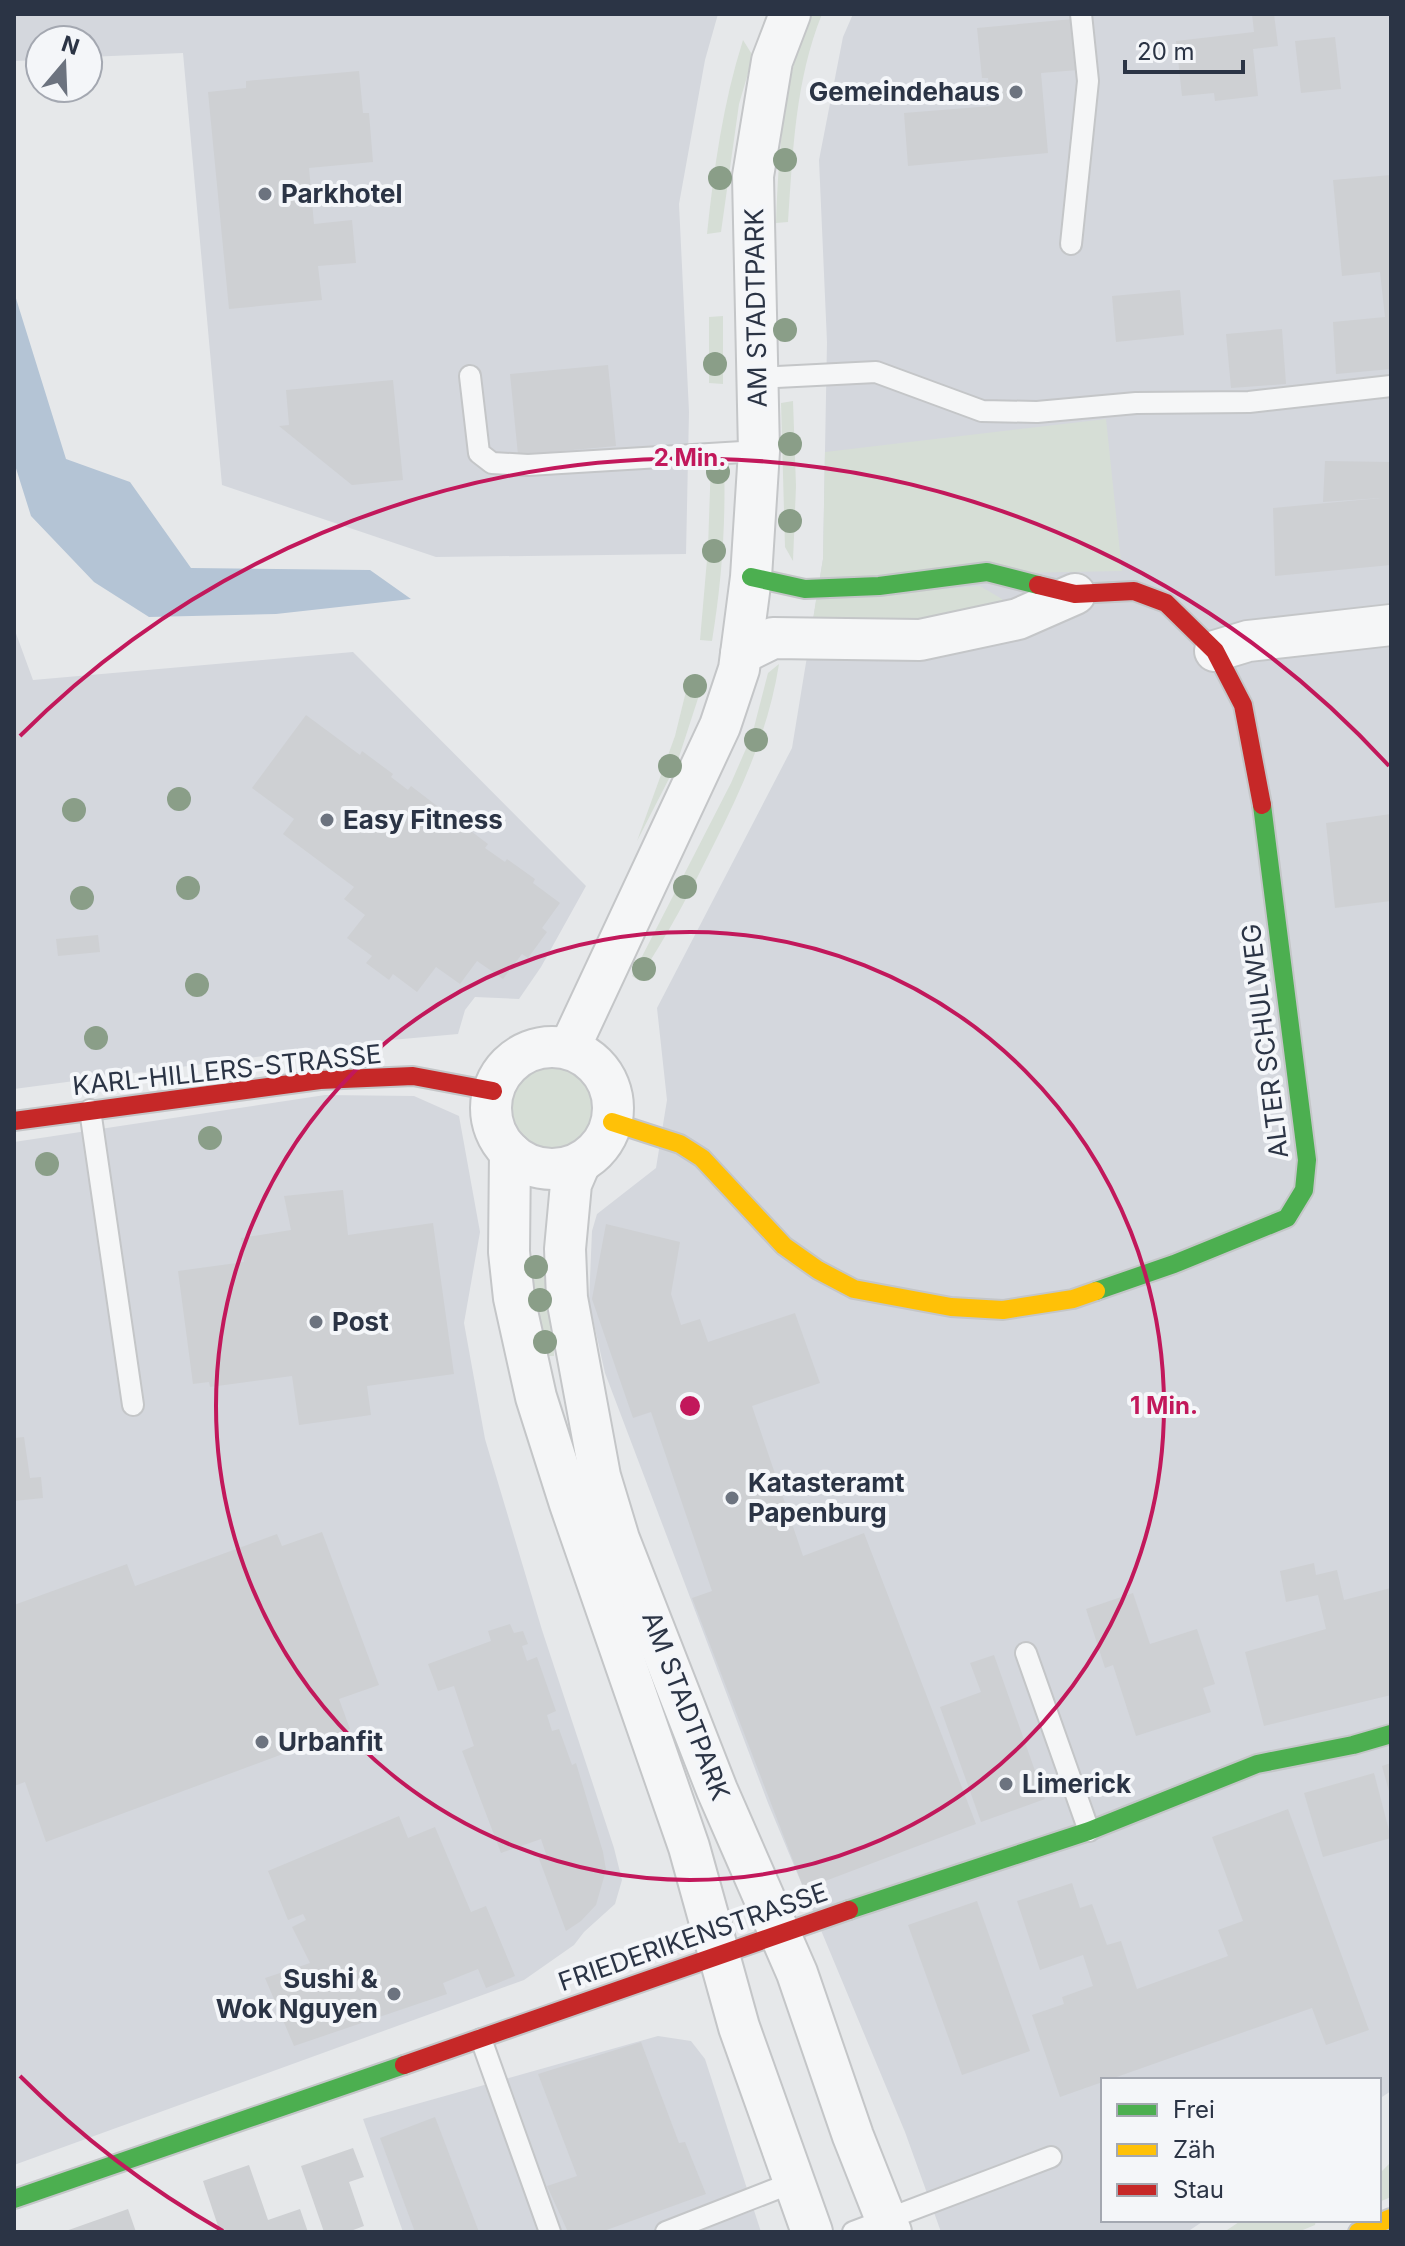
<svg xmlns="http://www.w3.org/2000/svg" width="1405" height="2246" font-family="Inter,sans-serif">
<rect width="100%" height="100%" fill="#e6e8ea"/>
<g fill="#d4d7dd">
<polygon points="14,14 718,14 705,60 679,204 689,412 686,554 436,557 222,485 183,53 88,57 88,40 40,40 40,60 14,61"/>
<polygon points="853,14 1391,14 1391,2091 1379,2099 1379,2080 1103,2080 1103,2220 1205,2220 1187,2232 941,2232 905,2132 768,1803 605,1373 589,1302 592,1231 597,1214 656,1168 667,1100 657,1008 792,748 823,559 827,342 819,160 843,37"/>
<polygon points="14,628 33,680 353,652 586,886 541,967 519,999 475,997 465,1010 458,1034 369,1042 14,1089"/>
<polygon points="325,1095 414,1096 459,1116 480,1232 464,1323 485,1439 542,1630 614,1848 622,1880 615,1904 584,1932 574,1945 524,1980 14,2165 14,1142"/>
<polygon points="658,2036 691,2041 705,2059 761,2232 403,2232 363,2119"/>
</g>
<g fill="#d6ded6">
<path d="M809,14H822C795,81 793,151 788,222L776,223C779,146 783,88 809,14Z"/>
<path d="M743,40L753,56L739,104L721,232L707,234C714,168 723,103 743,40Z"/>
<polygon points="723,316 723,384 709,383 709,317"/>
<polygon points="793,401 796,486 793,561 785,547 781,403"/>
<polygon points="1106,419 1122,571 820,577 823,559 825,452"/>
<path d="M711,460L724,461C726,522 722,580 712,641L700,640L708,548Z"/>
<polygon points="980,586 1002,599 1004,605 924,627 813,620 816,600"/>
<path d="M779,664C769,728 744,784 715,842C692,889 667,936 638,980L632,976L731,783L752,735L768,673Z"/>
<polygon points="690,675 704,680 677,763 637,841 675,736"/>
<circle cx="549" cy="1108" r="44"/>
<polygon points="523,1257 551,1258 554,1356 538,1356"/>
<polygon points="1391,2162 1391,2197 1379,2202 1379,2174"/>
<polygon points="1242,2220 1316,2220 1315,2225 1298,2232 1224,2232"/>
</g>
<polygon fill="#b4c4d5" points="14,292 66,459 130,482 191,568 370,570 411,599 276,614 149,617 94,582 31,516 14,462"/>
<g fill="#ced0d3">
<polygon points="1252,14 1274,14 1278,46 1253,49 1258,96 1215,101 1214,93 1182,96 1176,41 1254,32"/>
<polygon points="1073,19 1078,70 1041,73 1048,153 908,166 904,113 991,106 988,78 982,78 977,28"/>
<polygon points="1335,37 1341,89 1301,93 1295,41"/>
<polygon points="359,71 363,113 369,113 373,162 309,168 314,224 352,220 356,263 318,266 322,300 229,309 208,92 246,88 246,81"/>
<polygon points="1391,175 1391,369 1336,374 1333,322 1385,317 1380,272 1342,276 1333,180"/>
<polygon points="1180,290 1184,335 1116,342 1112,296"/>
<polygon points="1282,329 1286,384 1231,388 1226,334"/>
<polygon points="608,365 616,446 518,455 510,374"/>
<polygon points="393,380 403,480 352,485 279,426 289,425 286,390"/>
<polygon points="1325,461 1391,462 1391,565 1275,576 1273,508 1381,498 1323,502"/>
<polygon points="306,715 360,755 362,751 393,774 391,777 408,790 411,786 441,809 439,813 456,826 459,822 488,844 485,848 505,862 507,859 535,879 533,883 560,903 542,928 547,932 528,958 522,954 503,979 477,961 460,984 436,967 417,992 393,974 389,980 366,963 372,956 347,938 365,915 344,899 354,887 283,834 294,819 252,788"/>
<polygon points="1391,814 1391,901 1335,908 1326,823"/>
<polygon points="98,935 100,952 58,956 56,939"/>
<polygon points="343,1190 348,1235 433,1223 454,1374 367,1386 371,1415 299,1425 292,1376 210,1387 209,1382 193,1384 178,1271 244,1262 241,1238 291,1230 284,1196"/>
<polygon points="606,1224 680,1242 671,1294 681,1325 700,1319 708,1342 795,1313 820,1383 752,1406 803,1556 864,1533 976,1824 804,1889 692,1598 712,1591 651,1412 633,1418 592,1299"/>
<polygon points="24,1437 30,1478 41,1477 43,1498 14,1501 14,1438"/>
<polygon points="322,1532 379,1685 339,1699 350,1729 46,1842 25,1782 14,1786 14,1605 127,1564 135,1586 277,1534 282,1546"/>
<polygon points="1314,1563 1316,1575 1337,1570 1344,1600 1391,1588 1391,1695 1264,1726 1245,1652 1326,1629 1318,1595 1286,1602 1280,1571"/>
<polygon points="1133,1593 1150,1644 1197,1629 1215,1684 1203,1688 1211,1712 1136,1736 1113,1665 1105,1668 1086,1609"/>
<polygon points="510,1624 514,1633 523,1631 528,1644 522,1646 527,1661 537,1657 556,1711 547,1715 552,1731 559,1729 572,1765 576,1763 603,1852 606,1870 596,1905 581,1921 566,1931 538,1856 546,1854 541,1839 501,1853 462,1751 474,1746 454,1686 438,1691 428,1664 491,1641 488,1631"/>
<polygon points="994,1655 1045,1799 981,1822 940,1707 981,1692 970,1663"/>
<polygon points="1391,1763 1391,1795 1390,1795 1382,1766"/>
<polygon points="1374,1773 1391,1838 1323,1857 1304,1793"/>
<polygon points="1288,1809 1369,2030 1326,2045 1312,2008 1060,2097 1032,2015 1064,2004 1062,1997 1093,1986 1083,1955 1040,1970 1017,1901 1072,1883 1080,1908 1092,1904 1107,1945 1121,1941 1137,1989 1228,1956 1218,1930 1243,1921 1212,1837"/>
<polygon points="399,1816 408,1838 435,1827 471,1912 486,1906 515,1976 486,1988 478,1969 443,1983 447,1994 294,2046 265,1978 310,1963 292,1927 306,1920 303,1914 288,1920 268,1871"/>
<polygon points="977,1901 1030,2051 962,2075 908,1925"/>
<polygon points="641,2042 679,2143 685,2142 706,2194 601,2232 568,2232 547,2186 577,2176 538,2074"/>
<polygon points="435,2117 479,2232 415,2232 380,2138"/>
<polygon points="353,2148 364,2177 349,2182 364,2226 348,2232 324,2232 301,2166"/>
<polygon points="249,2165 268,2220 300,2209 308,2232 220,2232 203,2181"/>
<polygon points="128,2209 136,2232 63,2232"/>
</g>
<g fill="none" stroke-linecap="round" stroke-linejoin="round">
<defs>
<g id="lane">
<polyline points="1071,244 1088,81 1081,14"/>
<polyline points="470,376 479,453 492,463 528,465 759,451"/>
<polyline points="756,378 876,372 982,411 1037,412 1136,403 1249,402 1391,386"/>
<polyline points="90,1110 133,1405"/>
<polyline points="1026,1653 1089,1831"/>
<polyline points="481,2039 550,2232"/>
<polyline points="666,2232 794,2182"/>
<polyline points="853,2232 1051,2157"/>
</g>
<g id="street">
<polyline points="1215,651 1248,641 1391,625"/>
<polyline points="741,654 773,638 920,640 1018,619 1075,594"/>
<circle cx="552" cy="1108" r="61"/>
<polyline points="569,1049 720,726 739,669 751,577 759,451 753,176 772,61 790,14"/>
<polyline points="510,1152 509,1252 514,1298 536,1397 570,1504 689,1847 739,2027 812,2232"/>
<polyline points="580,1163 571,1184 565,1249 567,1298 600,1476 619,1539 717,1790 797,1973 853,2136 891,2232"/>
</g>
<g id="fast">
<polyline points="751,577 805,589 879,586 987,572 1038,585"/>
<polyline points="1096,1291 1174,1264 1287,1218 1304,1190 1307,1160 1262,805"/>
<polyline points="849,1910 1089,1831 1257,1764 1353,1745 1391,1734"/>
<polyline points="14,2199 404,2065"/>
</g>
<g id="slow">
<polyline points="612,1122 680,1144 702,1158 784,1246 818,1270 854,1289 951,1307 1003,1310 1073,1299 1096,1291"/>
<polyline points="1358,2232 1391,2218"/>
</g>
<g id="jam">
<polyline points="1038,585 1075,594 1134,591 1166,603 1215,651 1243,705 1262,805"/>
<polyline points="14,1121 320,1080 413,1076 493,1091"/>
<polyline points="404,2065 849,1910"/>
</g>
</defs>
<use href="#lane" stroke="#c4c6c8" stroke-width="24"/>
<use href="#street" stroke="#c4c6c8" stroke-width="44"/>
<use href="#fast" stroke="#c4c6c8" stroke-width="22"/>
<use href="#slow" stroke="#c4c6c8" stroke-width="22"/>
<use href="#jam" stroke="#c4c6c8" stroke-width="22"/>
<use href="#lane" stroke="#f5f6f7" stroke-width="20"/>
<use href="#street" stroke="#f5f6f7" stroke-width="40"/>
<use href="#fast" stroke="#4caf50" stroke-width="18"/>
<use href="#slow" stroke="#ffc107" stroke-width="18"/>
<use href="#jam" stroke="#c62828" stroke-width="18"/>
</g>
<g fill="#8a9e88">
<circle cx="785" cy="160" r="12"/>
<circle cx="720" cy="178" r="12"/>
<circle cx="785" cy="330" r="12"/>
<circle cx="715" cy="364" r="12"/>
<circle cx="790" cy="444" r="12"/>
<circle cx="718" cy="472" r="12"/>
<circle cx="790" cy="521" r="12"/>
<circle cx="714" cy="551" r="12"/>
<circle cx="695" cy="686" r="12"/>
<circle cx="756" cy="740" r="12"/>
<circle cx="670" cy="766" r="12"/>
<circle cx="179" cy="799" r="12"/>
<circle cx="74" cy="810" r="12"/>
<circle cx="685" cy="887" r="12"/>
<circle cx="188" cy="888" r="12"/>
<circle cx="82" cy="898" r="12"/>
<circle cx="644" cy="969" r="12"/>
<circle cx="197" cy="985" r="12"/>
<circle cx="96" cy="1038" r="12"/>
<circle cx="210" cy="1138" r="12"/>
<circle cx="47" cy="1164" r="12"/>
<circle cx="536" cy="1267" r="12"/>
<circle cx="540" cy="1300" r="12"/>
<circle cx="545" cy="1342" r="12"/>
</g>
<g fill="none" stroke="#c2185b" stroke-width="4">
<circle cx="690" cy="1406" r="474"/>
<path d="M223 2231A948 948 0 0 1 20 2076M20 736A948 948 0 0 1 1389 766"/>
</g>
<g fill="#6c737f" stroke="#f4f6f9" stroke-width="3">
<circle cx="1016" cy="92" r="8"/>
<circle cx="265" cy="194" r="8"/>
<circle cx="327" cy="820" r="8"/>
<circle cx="316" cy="1322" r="8"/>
<circle cx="732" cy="1498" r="8"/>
<circle cx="262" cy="1742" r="8"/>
<circle cx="1006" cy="1784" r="8"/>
<circle cx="394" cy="1994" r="8"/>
</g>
<g text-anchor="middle" stroke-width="8" stroke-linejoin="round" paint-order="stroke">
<g font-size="26" font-weight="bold" fill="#2b3445" stroke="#f4f6f9" text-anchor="start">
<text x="1000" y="101" text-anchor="end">Gemeindehaus</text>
<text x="281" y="203">Parkhotel</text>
<text x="343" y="829">Easy Fitness</text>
<text x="332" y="1331">Post</text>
<text x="748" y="1492">Katasteramt<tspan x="748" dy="30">Papenburg</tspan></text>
<text x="278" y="1751">Urbanfit</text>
<text x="1022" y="1793">Limerick</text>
<text x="378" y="1988" text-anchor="end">Sushi &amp;<tspan x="378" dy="30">Wok Nguyen</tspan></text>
</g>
<g font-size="26" fill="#2b3445" stroke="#f4f6f9">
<text transform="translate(756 308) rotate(-91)" y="9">AM STADTPARK</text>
<text transform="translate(1265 1041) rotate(-97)" y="9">ALTER SCHULWEG</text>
<text transform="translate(227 1070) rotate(-6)" y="9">KARL-HILLERS-STRASSE</text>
<text transform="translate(686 1706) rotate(69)" y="9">AM STADTPARK</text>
<text transform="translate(693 1937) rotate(-19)" y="9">FRIEDERIKENSTRASSE</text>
</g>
</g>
<circle cx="690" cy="1406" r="12" fill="#c2185b" stroke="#f4f6f9" stroke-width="4"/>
<g font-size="24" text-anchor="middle" font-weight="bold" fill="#c2185b" stroke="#f4f6f9" stroke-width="8" stroke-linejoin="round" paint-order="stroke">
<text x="690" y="466">2 Min.</text>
<text x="1164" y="1414">1 Min.</text>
</g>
<rect width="1405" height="2246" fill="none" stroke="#2b3445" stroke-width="32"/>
<rect x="1101" y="2078" width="280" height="144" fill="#f4f6f9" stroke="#a4a8b1" stroke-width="2"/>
<rect x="1117" y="2104" width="40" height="12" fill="#4caf50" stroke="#a4a8b1" stroke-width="2"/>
<text x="1173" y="2118" font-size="24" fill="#2b3445">Frei</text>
<rect x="1117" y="2144" width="40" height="12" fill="#ffc107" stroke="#a4a8b1" stroke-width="2"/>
<text x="1173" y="2158" font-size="24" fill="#2b3445">Zäh</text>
<rect x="1117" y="2184" width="40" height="12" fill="#c62828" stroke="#a4a8b1" stroke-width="2"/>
<text x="1173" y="2198" font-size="24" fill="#2b3445">Stau</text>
<g transform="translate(64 64) rotate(19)"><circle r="38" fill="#f4f6f9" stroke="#a4a8b1" stroke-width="2"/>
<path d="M0-6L14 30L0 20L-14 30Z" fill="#6c737f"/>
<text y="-12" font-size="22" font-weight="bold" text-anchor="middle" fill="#2b3445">N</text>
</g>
<path d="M1125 60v12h118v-12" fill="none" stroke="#2b3445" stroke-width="4"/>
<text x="1137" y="60" font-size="24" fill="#2b3445" stroke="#f4f6f9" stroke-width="6" paint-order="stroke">20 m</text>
</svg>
